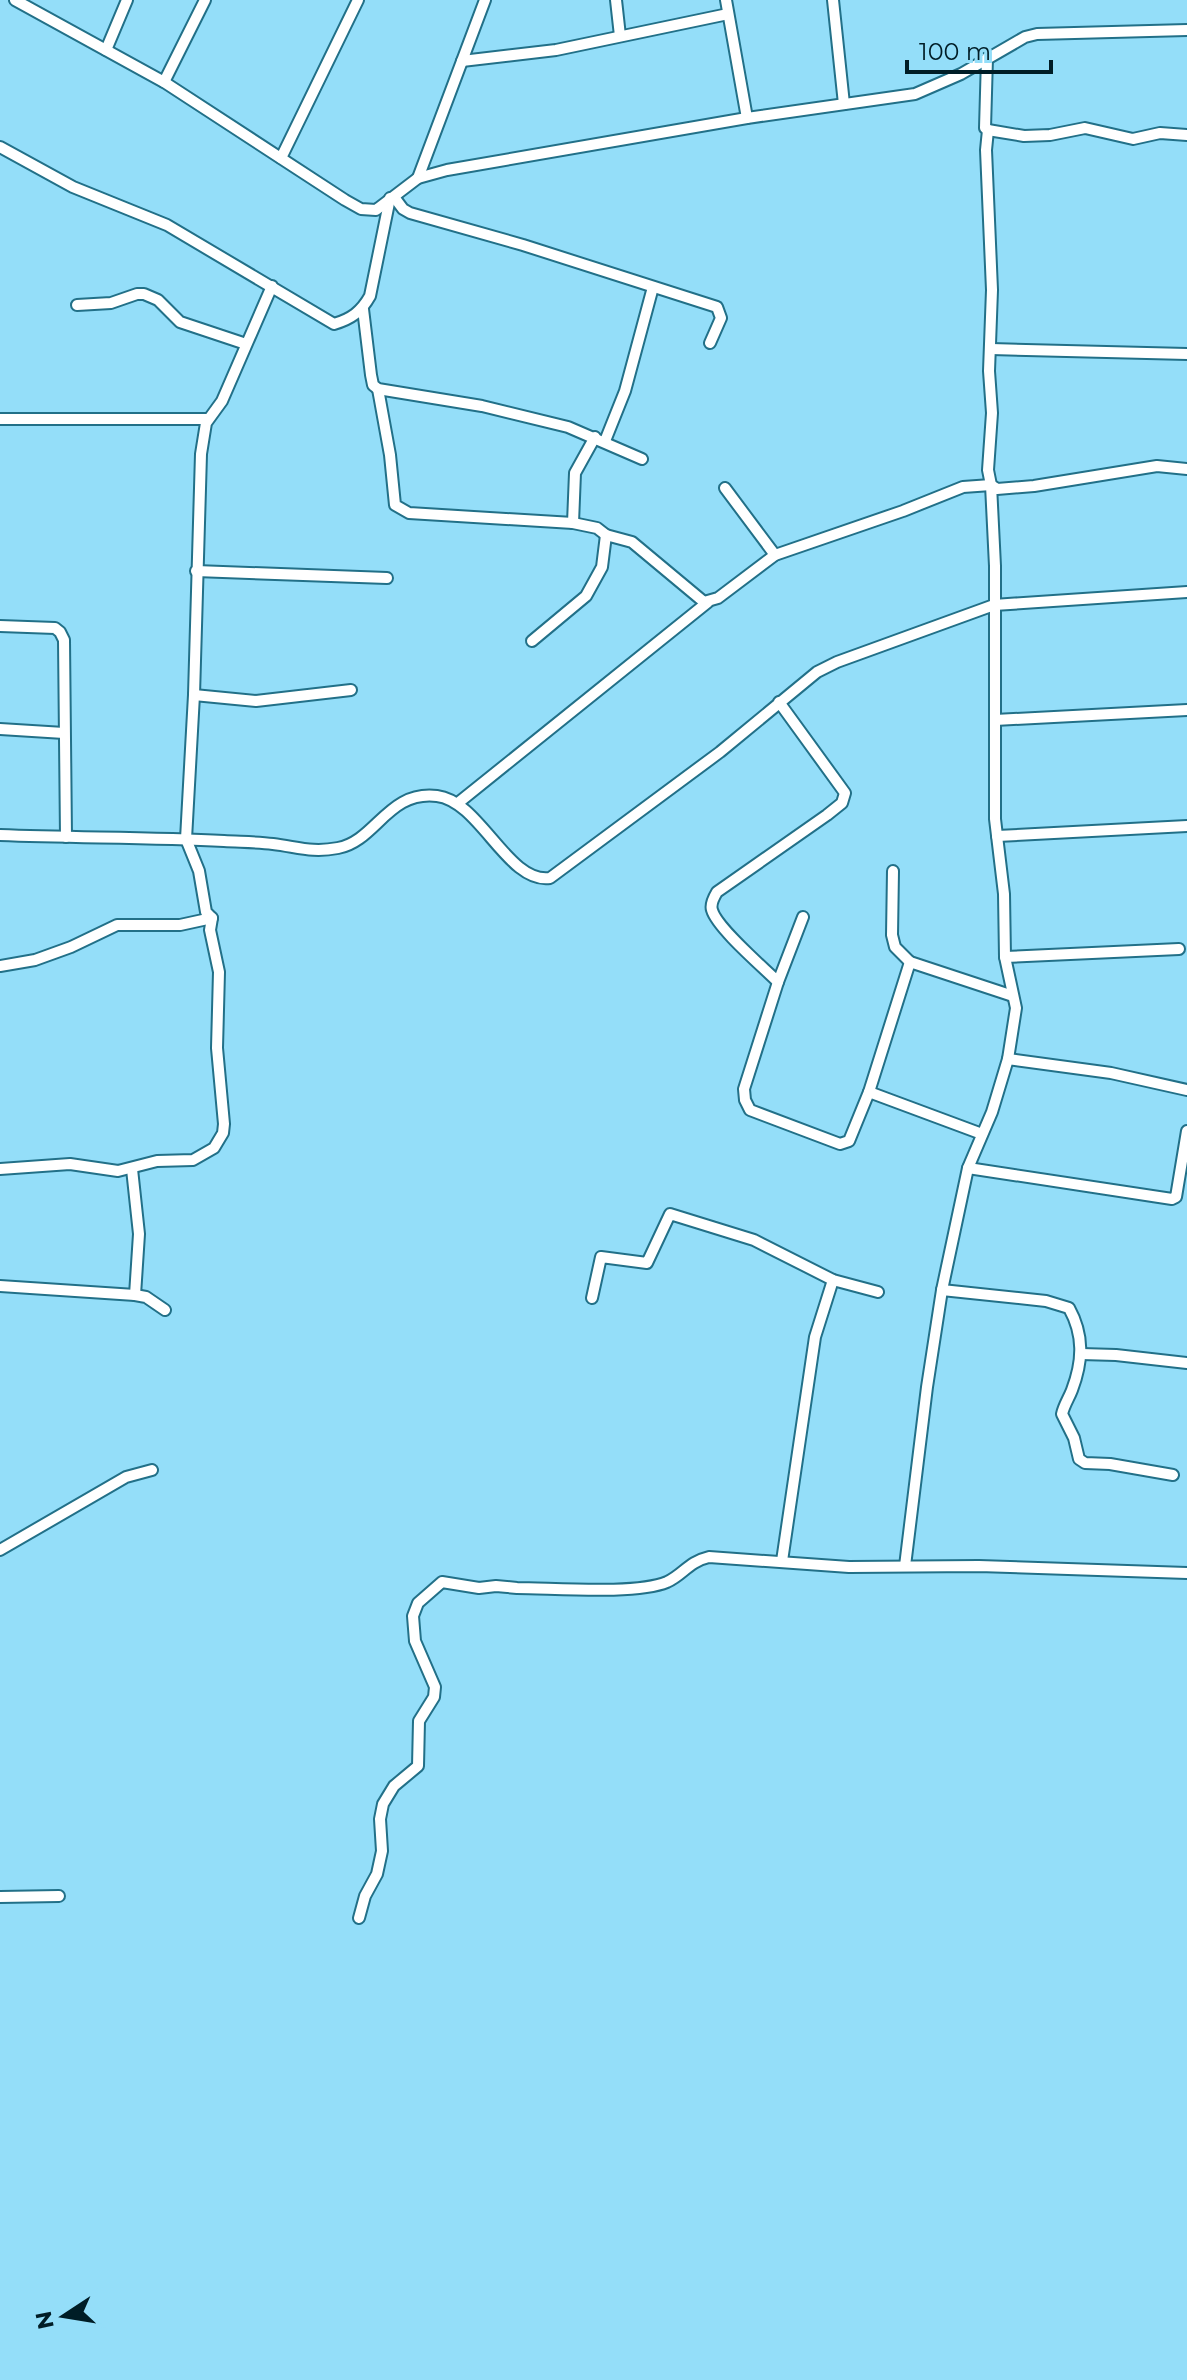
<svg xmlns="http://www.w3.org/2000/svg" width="1187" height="2380" font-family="Montserrat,sans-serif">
<rect width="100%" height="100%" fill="#94def9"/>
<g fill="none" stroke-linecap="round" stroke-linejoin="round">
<defs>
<g id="minor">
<polyline points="15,0 164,82 345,200 361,209 376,210 418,178 447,170 747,118 915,94 961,74 1025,37 1037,34 1187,30"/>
<polyline points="616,0 620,36"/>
<polyline points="726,0 747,118"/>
<polyline points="833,0 844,104"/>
<polyline points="106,50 127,0"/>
<polyline points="462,61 556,50 728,14"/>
<polyline points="164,82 205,0"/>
<polyline points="988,130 1024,136 1050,135 1085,128 1133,139 1160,133 1187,135"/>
<path d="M0,147L73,187L167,225L334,324C351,319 361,312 370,296L390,198"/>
<polyline points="281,158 358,0"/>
<polyline points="418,178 485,0"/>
<polyline points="394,197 403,209 410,213 523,245 717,307 721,318 710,343"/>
<polyline points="77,305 111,303 137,294 144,294 158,300 180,322 246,344"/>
<polyline points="363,309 371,375 373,385 378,389 482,406 568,427 642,459"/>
<polyline points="991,349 1187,354"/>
<polyline points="378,389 390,455 395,505 409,513 573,523 597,528 606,535 632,542 704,602 718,598 775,555 903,511 963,487 991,485 997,489 1034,486 1157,466 1187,469"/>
<polyline points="0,419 208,419"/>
<polyline points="605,441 625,391 653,287"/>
<polyline points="725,488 775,555"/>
<polyline points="573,523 575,473 595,437"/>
<polyline points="196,571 387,578"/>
<polyline points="0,626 55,628 60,632 64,640 66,837"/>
<polyline points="532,641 586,596 602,567 606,535"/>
<polyline points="194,695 256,701 351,690"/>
<polyline points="995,720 1187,710"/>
<polyline points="0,729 64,733"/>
<polyline points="458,803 708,602"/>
<path d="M0,835C75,838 150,837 224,841C240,842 257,842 273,844C298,847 312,853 338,848C376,841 388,790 437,796C480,801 508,884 550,878L720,752L817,672L837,662L994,605L1187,592"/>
<polyline points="997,836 1187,826"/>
<polyline points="893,871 892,935 895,947 910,962"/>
<polyline points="803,917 778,982 744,1089 745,1100 750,1110 840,1144 849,1141 869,1092 910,962 1013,996"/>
<polyline points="1005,957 1179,949"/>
<polyline points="0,966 35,960 71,947 117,925 180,925 212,918"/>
<path d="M778,982C763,967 717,928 712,910C710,904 714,897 717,892L827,815L842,803L845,793L779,702"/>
<polyline points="1008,1059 1111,1073 1187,1090"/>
<polyline points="869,1092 982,1134"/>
<polyline points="968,1168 1172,1199 1176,1197 1187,1131"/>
<polyline points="0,1169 70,1164 118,1171 157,1161 193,1160 214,1148 223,1133 224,1124 217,1048 219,972 210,930 212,918 206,912 199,871 186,839 194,695 201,454 206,423 222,401 272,286"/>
<polyline points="132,1169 139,1234 135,1295"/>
<polyline points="0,1286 135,1295 146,1297 165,1310"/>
<path d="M942,1290L1046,1301L1069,1308C1084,1335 1083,1361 1072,1390C1069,1398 1064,1405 1062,1414L1074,1438L1079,1459L1085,1463L1110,1464L1173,1475"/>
<polyline points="592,1298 601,1257 647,1263 670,1214 754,1240 833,1280 878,1292"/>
<polyline points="1081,1354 1116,1355 1187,1363"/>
<polyline points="0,1550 126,1477 152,1470"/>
<polyline points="782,1561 815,1337 833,1280"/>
<polyline points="905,1566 927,1387 942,1290 968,1168 992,1112 1008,1059 1016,1008 1005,957 1004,894 995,819 995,566 991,485 988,470 992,413 989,371 992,290 986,150 988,130 985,128 987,58"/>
<polyline points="0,1897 59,1896"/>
<path d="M359,1918L365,1896L377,1874L382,1851L380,1819L383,1804L394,1786L418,1766L419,1721L434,1697L435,1687L415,1641L413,1616L418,1603L442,1582L479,1588L496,1586L517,1588C553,1588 636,1595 667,1582C684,1574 688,1562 709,1557L849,1567L979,1566L1187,1573"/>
</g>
</defs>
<use href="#minor" stroke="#227088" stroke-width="14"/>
<use href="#minor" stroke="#fff" stroke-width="10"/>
</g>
<g transform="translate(64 2316) rotate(258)" stroke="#94def9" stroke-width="6" paint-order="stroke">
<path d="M0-6L14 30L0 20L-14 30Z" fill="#001d26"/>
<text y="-12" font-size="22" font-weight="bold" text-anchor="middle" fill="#001d26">N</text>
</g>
<path d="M907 60v12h144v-12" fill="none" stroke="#001d26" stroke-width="4"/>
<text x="919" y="60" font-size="24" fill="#001d26" stroke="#94def9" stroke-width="6" paint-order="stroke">100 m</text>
</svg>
